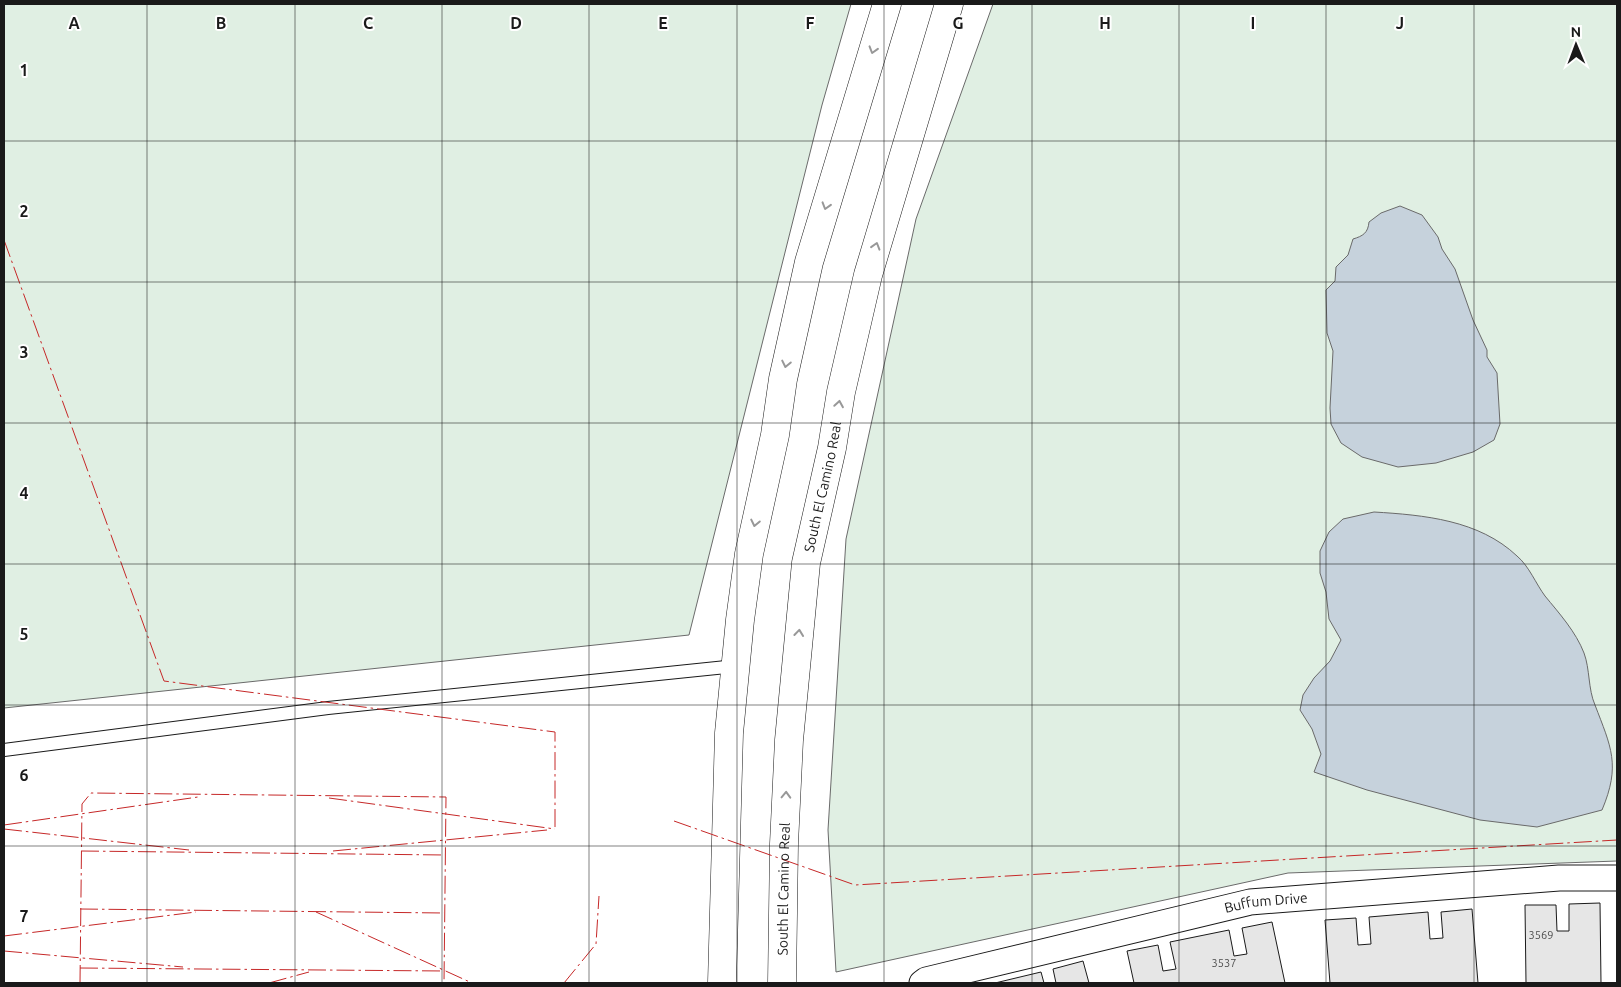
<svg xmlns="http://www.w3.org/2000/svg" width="1621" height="987" font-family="Ubuntu,sans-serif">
<rect width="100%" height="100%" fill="#fff"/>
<g fill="#e0efe3" stroke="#6a6a6a">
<polygon points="4,4 851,4 822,105 689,635 4,708"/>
<polygon points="993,4 1617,4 1617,861 1288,873 836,972 828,830 846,539 916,219"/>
</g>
<g fill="#c6d2dc" stroke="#6a6a6a">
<path d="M1400,206L1422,215L1438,237L1442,249L1455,269L1473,320L1487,350V357L1497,373L1500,424L1494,440L1473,452L1436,463L1398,467L1362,457L1341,443L1331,424L1330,408L1333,351L1327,333L1326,290L1335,281L1336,267L1348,255L1353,239C1363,236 1368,233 1369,222L1381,213Z"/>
<path d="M1374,512C1424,515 1479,520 1517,556C1529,566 1536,584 1545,596C1559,613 1576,632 1584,653C1590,669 1588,689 1595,705C1611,747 1621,765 1602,810L1537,827L1480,820L1367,790L1314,772L1321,754L1312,729L1300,710L1303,695L1314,678L1330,661L1341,640L1329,619L1326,592L1320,573V551L1329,532L1343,519Z"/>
</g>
<g fill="#e6e6e6" stroke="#1a1a1a">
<polygon points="1600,903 1601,983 1526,983 1525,905 1556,905 1557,931 1569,931 1569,904"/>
<polygon points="1472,909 1478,983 1330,983 1325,920 1356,918 1358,945 1371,944 1369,917 1428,912 1430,939 1443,938 1441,912"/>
<polygon points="1272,922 1285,983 1134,983 1127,951 1158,945 1163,971 1176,969 1170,942 1229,930 1234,956 1247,954 1242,928"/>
<polygon points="1083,961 1089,983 1056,983 1053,969"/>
<polygon points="1041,972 1044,983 995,983"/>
</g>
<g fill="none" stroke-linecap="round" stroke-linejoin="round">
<defs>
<polyline id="service" points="4,750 328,708 736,666"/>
<g id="minor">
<path id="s1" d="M922,983L926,980L1250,902L1559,878H1617"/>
</g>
<g id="primary">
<polyline points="722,983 729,733 740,620 749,554 775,435 783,379 809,262 887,4"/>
<path id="s2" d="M782,983L784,844L789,740L806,563L832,448L841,392L868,275L949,4"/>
</g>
</defs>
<use href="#service" stroke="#1a1a1a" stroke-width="14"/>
<use href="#minor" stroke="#1a1a1a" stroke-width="27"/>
<use href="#primary" stroke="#1a1a1a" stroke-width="29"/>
<use href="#service" stroke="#fff" stroke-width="12"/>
<use href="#minor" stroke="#fff" stroke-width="25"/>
<use href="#primary" stroke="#fff" stroke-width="28"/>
<g stroke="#c62828" stroke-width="1" stroke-dasharray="18 4 2.5 4" stroke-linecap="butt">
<polyline points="4,240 164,681 555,732 555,829"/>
<polyline points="329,798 555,829"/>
<polyline points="674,821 855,885 1617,840"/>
<polyline points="4,825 198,797"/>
<polyline points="4,829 189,850"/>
<polyline points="81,851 445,855"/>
<polyline points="333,851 547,830"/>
<polyline points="80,909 444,913"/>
<polyline points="316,912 472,983"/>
<polyline points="4,936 196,912"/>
<polyline points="4,951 183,967"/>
<polyline points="80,968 444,971"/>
<polyline points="80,983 82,804 91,793 446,797 444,983"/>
<polyline points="269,983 309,972"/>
<polyline points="564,983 596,944 599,896"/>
</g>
</g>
<defs><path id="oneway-chevron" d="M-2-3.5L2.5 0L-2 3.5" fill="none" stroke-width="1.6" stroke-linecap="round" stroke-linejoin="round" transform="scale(1.25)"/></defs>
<g stroke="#989898">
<use href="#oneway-chevron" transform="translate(873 50) rotate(107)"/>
<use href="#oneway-chevron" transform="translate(826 206) rotate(107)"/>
<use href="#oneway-chevron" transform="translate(876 246) rotate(-73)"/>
<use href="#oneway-chevron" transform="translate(786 364) rotate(102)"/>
<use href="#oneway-chevron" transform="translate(839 404) rotate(-81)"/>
<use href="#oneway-chevron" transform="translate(755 523) rotate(102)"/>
<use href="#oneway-chevron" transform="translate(799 633) rotate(-84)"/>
<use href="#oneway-chevron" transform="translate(786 795) rotate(-88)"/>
</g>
<path fill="none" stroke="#1a1a1a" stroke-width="1" stroke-opacity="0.55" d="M147,4V983M295,4V983M442,4V983M589,4V983M737,4V983M884,4V983M1032,4V983M1179,4V983M1326,4V983M1474,4V983M4,141H1617M4,282H1617M4,423H1617M4,564H1617M4,705H1617M4,846H1617"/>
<g text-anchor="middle" stroke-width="4" stroke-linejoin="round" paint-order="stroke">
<g font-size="11" fill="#4d4d4d">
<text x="1541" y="939">3569</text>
<text x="1224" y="967">3537</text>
</g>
<g font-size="14" fill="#1a1a1a" stroke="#fff">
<text dy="5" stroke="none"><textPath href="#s2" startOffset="499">South El Camino Real</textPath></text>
<text dy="5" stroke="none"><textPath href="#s2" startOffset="94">South El Camino Real</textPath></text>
<text dy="5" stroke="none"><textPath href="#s1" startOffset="354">Buffum Drive</textPath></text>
</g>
</g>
<g font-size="16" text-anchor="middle" font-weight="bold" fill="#1a1a1a" stroke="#fff" stroke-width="4" stroke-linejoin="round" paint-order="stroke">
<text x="74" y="29">A</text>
<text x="221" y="29">B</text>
<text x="368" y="29">C</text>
<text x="516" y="29">D</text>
<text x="663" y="29">E</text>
<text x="810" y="29">F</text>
<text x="958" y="29">G</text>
<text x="1105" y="29">H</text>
<text x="1253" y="29">I</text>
<text x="1400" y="29">J</text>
<text x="24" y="76">1</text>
<text x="24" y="217">2</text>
<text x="24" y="358">3</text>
<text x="24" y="499">4</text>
<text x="24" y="640">5</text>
<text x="24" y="781">6</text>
<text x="24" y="922">7</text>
</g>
<rect width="1621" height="987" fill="none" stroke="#1a1a1a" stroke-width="10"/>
<g transform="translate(1576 45) rotate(359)" stroke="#ffffff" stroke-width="4" paint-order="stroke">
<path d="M0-4L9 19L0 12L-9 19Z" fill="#1a1a1a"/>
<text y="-8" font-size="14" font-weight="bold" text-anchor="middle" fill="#1a1a1a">N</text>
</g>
</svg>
